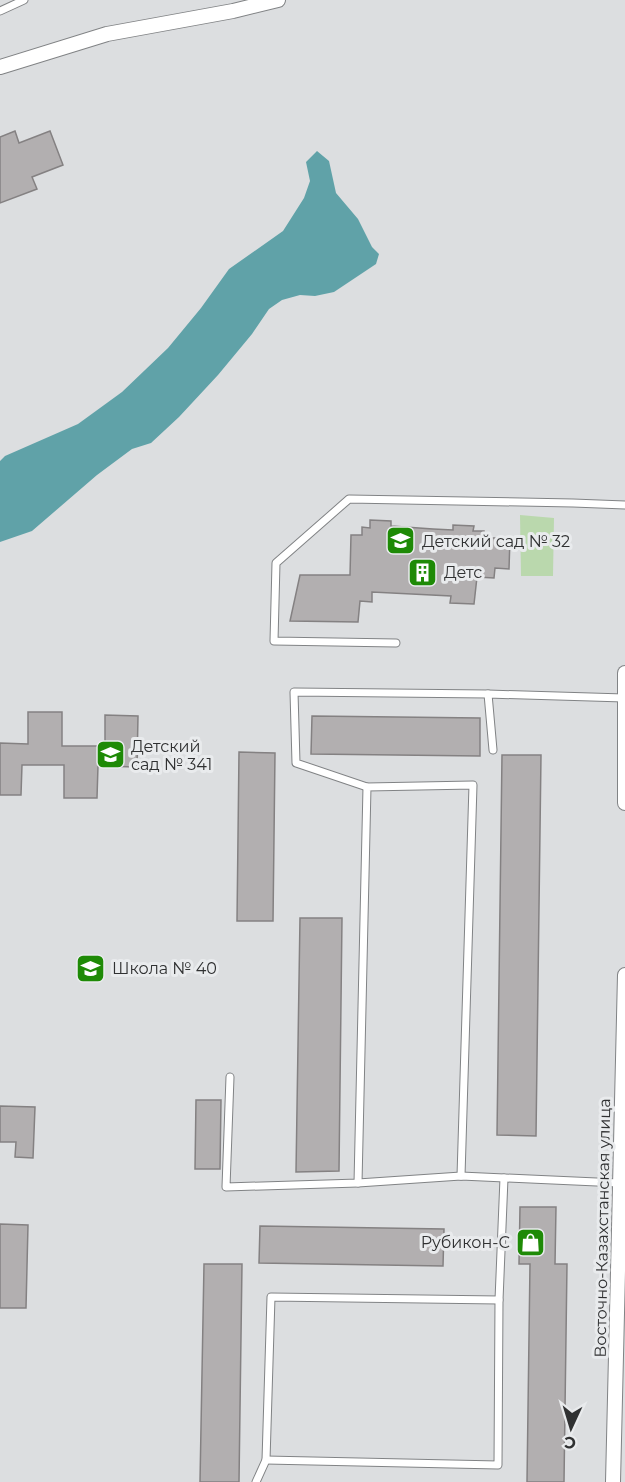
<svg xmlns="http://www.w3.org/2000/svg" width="625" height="1482" font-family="Montserrat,sans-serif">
<rect width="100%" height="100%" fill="#dcdee0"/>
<polygon fill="#bad8ad" points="520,515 554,518 553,576 521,576"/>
<polygon fill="#60a2a8" points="317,151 329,161 336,193 358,219 372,247 379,254 376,264 334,292 315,296 300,295 282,300 269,309 252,334 218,375 179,417 151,443 132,449 97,475 32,531 0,542 0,461 5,456 78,424 122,392 168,348 201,308 229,269 283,231 304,198 310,181 306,162"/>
<g fill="#b2afb0" stroke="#848182" stroke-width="1.5">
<polygon points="15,131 19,143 50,131 63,165 32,177 37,189 0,203 0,137"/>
<polygon points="370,520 391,521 391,526 433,529 453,530 453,525 474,526 473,531 484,531 484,538 510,538 509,569 495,568 494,578 477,577 474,604 450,603 451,596 372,592 372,602 360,601 358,622 290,621 300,575 350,575 351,535 362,535 362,527 370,528"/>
<polygon points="28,712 62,712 62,746 105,746 105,715 138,716 137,767 98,766 97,798 64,798 64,765 22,765 21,795 0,795 0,743 28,744"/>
<polygon points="312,716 480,718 480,756 311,754"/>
<polygon points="239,752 275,753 273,921 237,921"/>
<polygon points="502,755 541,755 536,1136 497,1135"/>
<polygon points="300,918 342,918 339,1171 296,1172"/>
<polygon points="196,1100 221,1100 220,1169 195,1169"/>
<polygon points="0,1106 35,1107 33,1158 15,1157 16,1142 0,1142"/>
<polygon points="520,1207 556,1207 555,1264 567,1264 564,1482 527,1482 530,1264 519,1264"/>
<polygon points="0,1224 28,1225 26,1308 0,1308"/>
<polygon points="260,1226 444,1229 443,1266 259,1263"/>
<polygon points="204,1264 242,1264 239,1482 200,1482"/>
</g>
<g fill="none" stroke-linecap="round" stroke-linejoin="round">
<defs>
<g id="service">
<polyline points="0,11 24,0"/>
<polyline points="396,643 274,641 276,563 349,499 573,503 625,505"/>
<polyline points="493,750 488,694 624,698"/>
<polyline points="367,787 296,763 294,692 488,694"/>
<polyline points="230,1077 226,1187 358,1183 461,1176 619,1183"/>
<polyline points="358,1183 367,787 473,785 461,1176"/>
<polyline points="266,1460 498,1465 499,1300 504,1178"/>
<polyline points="256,1482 266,1460 271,1297 499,1300"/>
</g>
<g id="minor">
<polyline points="0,67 107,34 233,11 278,0"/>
<polyline points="625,673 625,803"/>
<polyline points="613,1482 625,975"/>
</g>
</defs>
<use href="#service" stroke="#818385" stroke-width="9"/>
<use href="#minor" stroke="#818385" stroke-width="16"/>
<use href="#service" stroke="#fff" stroke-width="7"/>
<use href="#minor" stroke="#fff" stroke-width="14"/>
</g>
<defs>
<symbol id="school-square" viewBox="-11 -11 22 22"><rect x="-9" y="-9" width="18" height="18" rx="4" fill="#1e8a06" stroke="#e9ebed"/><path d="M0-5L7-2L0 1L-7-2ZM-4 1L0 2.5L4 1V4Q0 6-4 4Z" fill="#fff"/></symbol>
<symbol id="building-square" viewBox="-11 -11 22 22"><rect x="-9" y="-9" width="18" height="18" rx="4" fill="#1e8a06" stroke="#e9ebed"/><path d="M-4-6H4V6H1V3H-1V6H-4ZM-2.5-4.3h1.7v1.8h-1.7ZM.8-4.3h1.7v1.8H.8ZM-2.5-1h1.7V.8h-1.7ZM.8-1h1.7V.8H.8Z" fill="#fff"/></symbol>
<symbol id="shop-square" viewBox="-11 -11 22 22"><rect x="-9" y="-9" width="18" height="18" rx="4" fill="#1e8a06" stroke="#e9ebed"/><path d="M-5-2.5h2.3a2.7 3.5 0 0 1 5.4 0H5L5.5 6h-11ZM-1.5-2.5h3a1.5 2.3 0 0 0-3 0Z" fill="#fff"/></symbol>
</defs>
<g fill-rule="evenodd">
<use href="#school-square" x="384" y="524" width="33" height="33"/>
<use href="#building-square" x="406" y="556" width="33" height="33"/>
<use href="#school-square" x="94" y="738" width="33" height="33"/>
<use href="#school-square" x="74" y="952" width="33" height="33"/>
<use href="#shop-square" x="514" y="1226" width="33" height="33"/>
</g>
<g text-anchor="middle" stroke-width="6" stroke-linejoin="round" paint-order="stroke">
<g font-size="16" fill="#303132" stroke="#e9ebed" text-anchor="start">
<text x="422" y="547">Детский сад № 32</text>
<text x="444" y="578">Детс</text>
<text x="131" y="752">Детский<tspan x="131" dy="18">сад № 341</tspan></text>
<text x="112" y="974">Школа № 40</text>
<text x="510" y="1248" text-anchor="end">Рубикон-С</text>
</g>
<g font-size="16" fill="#303132" stroke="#e9ebed">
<text transform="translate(602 1228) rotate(-89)" y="6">Восточно-Казахстанская улица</text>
</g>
</g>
<g transform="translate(571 1428) rotate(184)" stroke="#e9ebed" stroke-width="4.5" paint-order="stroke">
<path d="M0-4.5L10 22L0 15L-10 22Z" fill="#303132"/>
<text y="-9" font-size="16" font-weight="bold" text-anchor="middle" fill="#303132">С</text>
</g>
</svg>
